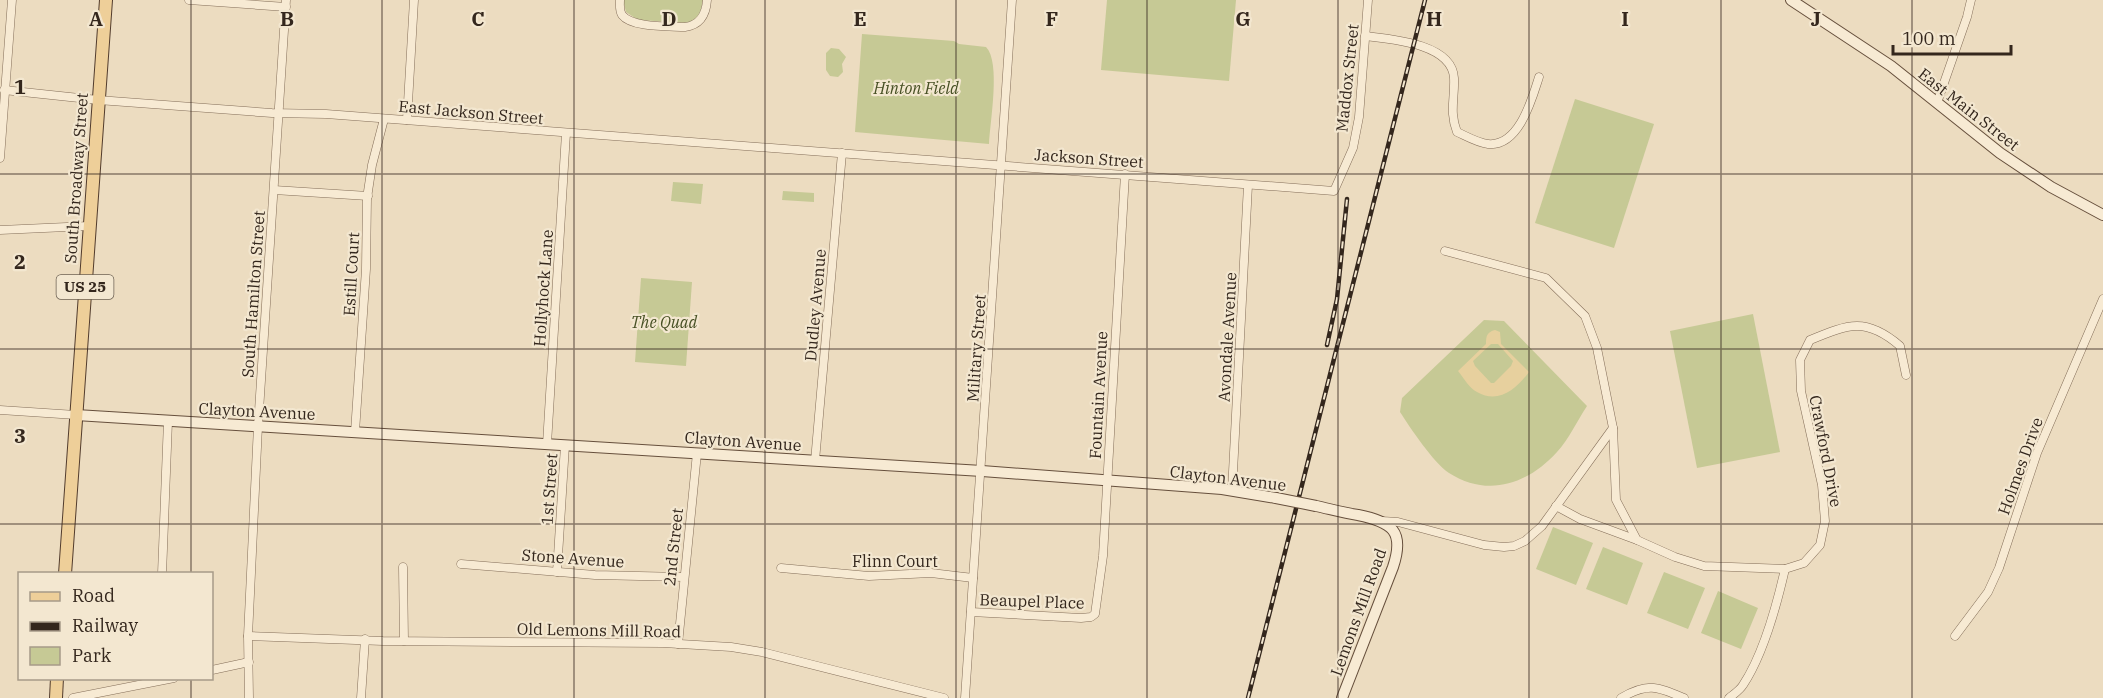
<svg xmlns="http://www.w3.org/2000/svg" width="2103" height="698" font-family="'IBM Plex Serif',serif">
<rect width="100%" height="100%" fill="#ecdcc0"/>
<g fill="#c6c995">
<polygon points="623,0 703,0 700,15 689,23 638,20 626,12"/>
<polygon points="1107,0 1236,0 1229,81 1101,70"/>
<path d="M862,34L954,41L959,44L986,47C1001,62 990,122 989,144L855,132Z"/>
<polygon points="831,48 839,49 846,57 842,64 843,72 838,77 830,76 826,70 826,53"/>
<polygon points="1575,99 1654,124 1614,248 1535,223"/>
<polygon points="673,182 703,184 701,204 671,201"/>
<polygon points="783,191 814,193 814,202 782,200"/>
<polygon points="641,278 692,282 686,366 635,362"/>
<polygon points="1753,314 1780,452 1697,468 1670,331"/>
<path d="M1484,320L1504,321L1587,406C1577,421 1569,439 1557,452C1528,484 1488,498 1449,473C1433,462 1411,429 1400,412L1402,398Z"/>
<polygon points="1553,527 1593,543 1576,585 1536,569"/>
<polygon points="1603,547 1643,563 1627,605 1586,589"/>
<polygon points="1664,572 1705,588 1688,629 1647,613"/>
<polygon points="1718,591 1758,608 1741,649 1701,633"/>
</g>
<path fill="#e7d09e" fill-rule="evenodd" d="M1495,330L1500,332L1501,344L1529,372C1517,388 1499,405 1477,392C1469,388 1464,378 1458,371L1486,344C1486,336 1487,332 1495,330ZM1491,344H1498L1513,361L1511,366L1494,383H1491L1475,366L1473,361Z"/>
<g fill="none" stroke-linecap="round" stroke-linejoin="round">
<defs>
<g id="street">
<polyline points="189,0 286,7"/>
<path d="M620,0C620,5 619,10 622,15C632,28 669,26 685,27C700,25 706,15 707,0"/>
<path d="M1365,36C1390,39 1452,43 1454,78C1455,99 1449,111 1457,132C1466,136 1478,143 1488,144C1519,147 1532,99 1539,77"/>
<polyline points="4,90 98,100 272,113 326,114 1334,191 1353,148 1359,117 1368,0"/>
<polyline points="1937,103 1967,17 1971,0"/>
<polyline points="407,120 414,0"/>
<polyline points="0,158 12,0"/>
<polyline points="274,190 368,196"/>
<polyline points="0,230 89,226"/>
<path d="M1445,251L1546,278L1585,316L1597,348L1613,428L1616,500L1637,540L1675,557L1704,566L1785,569L1804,563L1820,545L1825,521L1822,485L1801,391L1800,360L1810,340C1849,324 1866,317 1900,346L1906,375"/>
<polyline points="0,410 76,415"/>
<polyline points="355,432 366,269 367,198 372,165 384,119"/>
<polyline points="547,444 566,133"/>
<polyline points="815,461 842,153"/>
<polyline points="1232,491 1248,185"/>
<polyline points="1556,506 1580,519 1637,540"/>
<polyline points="1382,521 1398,522 1484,545 1504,547 1514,546 1525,541 1542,526 1613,428"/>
<polyline points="461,564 595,575 683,577"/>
<polyline points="403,567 404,641"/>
<polyline points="781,568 869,576 931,573 973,578"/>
<polyline points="557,572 565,445"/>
<polyline points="162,574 168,421"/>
<polyline points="971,612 1081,618 1091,617 1095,614 1103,556 1125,174"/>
<polyline points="248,636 383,641 663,643 731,647 762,652 944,698"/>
<polyline points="1955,636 1988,592 1999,568 2037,453 2103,299"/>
<polyline points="678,644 697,453"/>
<polyline points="212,670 249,662"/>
<polyline points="73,698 174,678"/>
<polyline points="249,698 248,636 258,426 286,0"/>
<polyline points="361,698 365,639"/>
<polyline points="965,698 1012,0"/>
<path d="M1621,698C1648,682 1658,687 1684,698"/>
<path d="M1729,698C1734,694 1740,690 1743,685C1763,655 1777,604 1785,569"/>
</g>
<g id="secondary">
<polyline points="1791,0 1891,66 2000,153 2051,187 2103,215"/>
<polyline points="76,415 982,471 1222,489 1276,498"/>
<path d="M1316,506C1330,509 1344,513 1358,515C1392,522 1405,531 1393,567L1342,698"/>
</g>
<g id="primary">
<polyline points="65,574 106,0"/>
<polyline points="56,698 57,678"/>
</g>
</defs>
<use href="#street" stroke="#846e59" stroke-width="9"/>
<use href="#secondary" stroke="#664f3c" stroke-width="12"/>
<use href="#primary" stroke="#523c2d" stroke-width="14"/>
<use href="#street" stroke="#f7ead3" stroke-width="8"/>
<use href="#secondary" stroke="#f7ead3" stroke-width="10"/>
<use href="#primary" stroke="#eecf99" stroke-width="12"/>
<defs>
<g id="rail">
<polyline points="1327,345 1337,299 1347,199"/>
<polyline points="1248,698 1425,0"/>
</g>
</defs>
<use href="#rail" stroke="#34271d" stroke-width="4.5"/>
<use href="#rail" stroke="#f3e7d0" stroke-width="2" stroke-dasharray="7" stroke-linecap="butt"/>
<defs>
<polyline id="secondary-bridge" points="1276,498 1316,506"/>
</defs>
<use href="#secondary-bridge" stroke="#664f3c" stroke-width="12" stroke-linecap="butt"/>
<use href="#secondary-bridge" stroke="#f7ead3" stroke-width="10"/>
</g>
<path fill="none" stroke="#34271d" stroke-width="1.5" stroke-opacity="0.55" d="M191,0V574M382,0V698M574,0V698M765,0V698M956,0V698M1147,0V698M1338,0V698M1529,0V698M1721,0V698M1912,0V698M0,174H2103M0,349H2103M0,524H2103M191,678V698"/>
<g text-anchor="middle" stroke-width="4.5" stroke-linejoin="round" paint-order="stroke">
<rect fill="#f3e7d0" stroke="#6d6153" stroke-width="1.5" x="56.5" y="275" width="57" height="24" rx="4.5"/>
<g font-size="15" font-weight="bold" fill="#34271d">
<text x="85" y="292">US 25</text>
</g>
<g font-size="16" fill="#34271d" stroke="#f3e7d0">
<text transform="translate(1347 78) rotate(-84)" y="6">Maddox Street</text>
<text transform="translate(1969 109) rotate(38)" y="6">East Main Street</text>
<text transform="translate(471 112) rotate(5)" y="6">East Jackson Street</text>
<text transform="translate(1089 158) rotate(4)" y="6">Jackson Street</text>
<text transform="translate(76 178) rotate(-86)" y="6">South Broadway Street</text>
<text transform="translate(351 274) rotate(-87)" y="6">Estill Court</text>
<text transform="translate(543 288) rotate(-86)" y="6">Hollyhock Lane</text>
<text transform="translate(253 294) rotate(-86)" y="6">South Hamilton Street</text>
<text transform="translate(815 305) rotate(-85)" y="6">Dudley Avenue</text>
<text transform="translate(1227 337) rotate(-87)" y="6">Avondale Avenue</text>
<text transform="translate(976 348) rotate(-86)" y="6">Military Street</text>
<text transform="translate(1098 395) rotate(-87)" y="6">Fountain Avenue</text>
<text transform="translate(257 411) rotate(3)" y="6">Clayton Avenue</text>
<text transform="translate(743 441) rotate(4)" y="6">Clayton Avenue</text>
<text transform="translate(1826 451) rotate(79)" y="6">Crawford Drive</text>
<text transform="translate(2020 466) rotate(-70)" y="6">Holmes Drive</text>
<text transform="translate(1228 478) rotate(7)" y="6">Clayton Avenue</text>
<text transform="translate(549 489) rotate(-86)" y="6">1st Street</text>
<text transform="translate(673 547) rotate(-84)" y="6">2nd Street</text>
<text transform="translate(573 558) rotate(4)" y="6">Stone Avenue</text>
<text x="895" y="567">Flinn Court</text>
<text transform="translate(1032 601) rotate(2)" y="6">Beaupel Place</text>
<text transform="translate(1358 612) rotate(-70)" y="6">Lemons Mill Road</text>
<text transform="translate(599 630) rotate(1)" y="6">Old Lemons Mill Road</text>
</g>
<g font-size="16" font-style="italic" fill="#475024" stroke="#f3e7d0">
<text x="916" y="94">Hinton Field</text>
<text x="664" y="328">The Quad</text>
</g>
</g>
<g font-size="20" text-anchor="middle" font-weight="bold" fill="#34271d" stroke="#f3e7d0" stroke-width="4.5" stroke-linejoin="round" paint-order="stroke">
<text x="96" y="26">A</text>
<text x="287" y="26">B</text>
<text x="478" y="26">C</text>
<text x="669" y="26">D</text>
<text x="860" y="26">E</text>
<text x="1052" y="26">F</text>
<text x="1243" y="26">G</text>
<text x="1434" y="26">H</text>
<text x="1625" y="26">I</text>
<text x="1816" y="26">J</text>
<text x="20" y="94">1</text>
<text x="20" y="269">2</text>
<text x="20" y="443">3</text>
</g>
<rect x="18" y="572" width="195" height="108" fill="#f3e7d0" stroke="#a79a88" stroke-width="1.5"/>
<rect x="30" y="592" width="30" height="9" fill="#eecf99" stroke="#a79a88" stroke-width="1.5"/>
<text x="72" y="602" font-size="18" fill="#34271d">Road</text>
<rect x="30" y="622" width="30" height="9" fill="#34271d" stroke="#a79a88" stroke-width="1.5"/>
<text x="72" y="632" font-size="18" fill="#34271d">Railway</text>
<rect x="30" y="647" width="30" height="18" fill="#c6c995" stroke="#a79a88" stroke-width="1.5"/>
<text x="72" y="662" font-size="18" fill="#34271d">Park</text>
<path d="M1893 45v9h118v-9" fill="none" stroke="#34271d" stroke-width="3"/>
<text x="1902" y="45" font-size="18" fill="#34271d" stroke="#f3e7d0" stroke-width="4.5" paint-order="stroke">100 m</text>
</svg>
